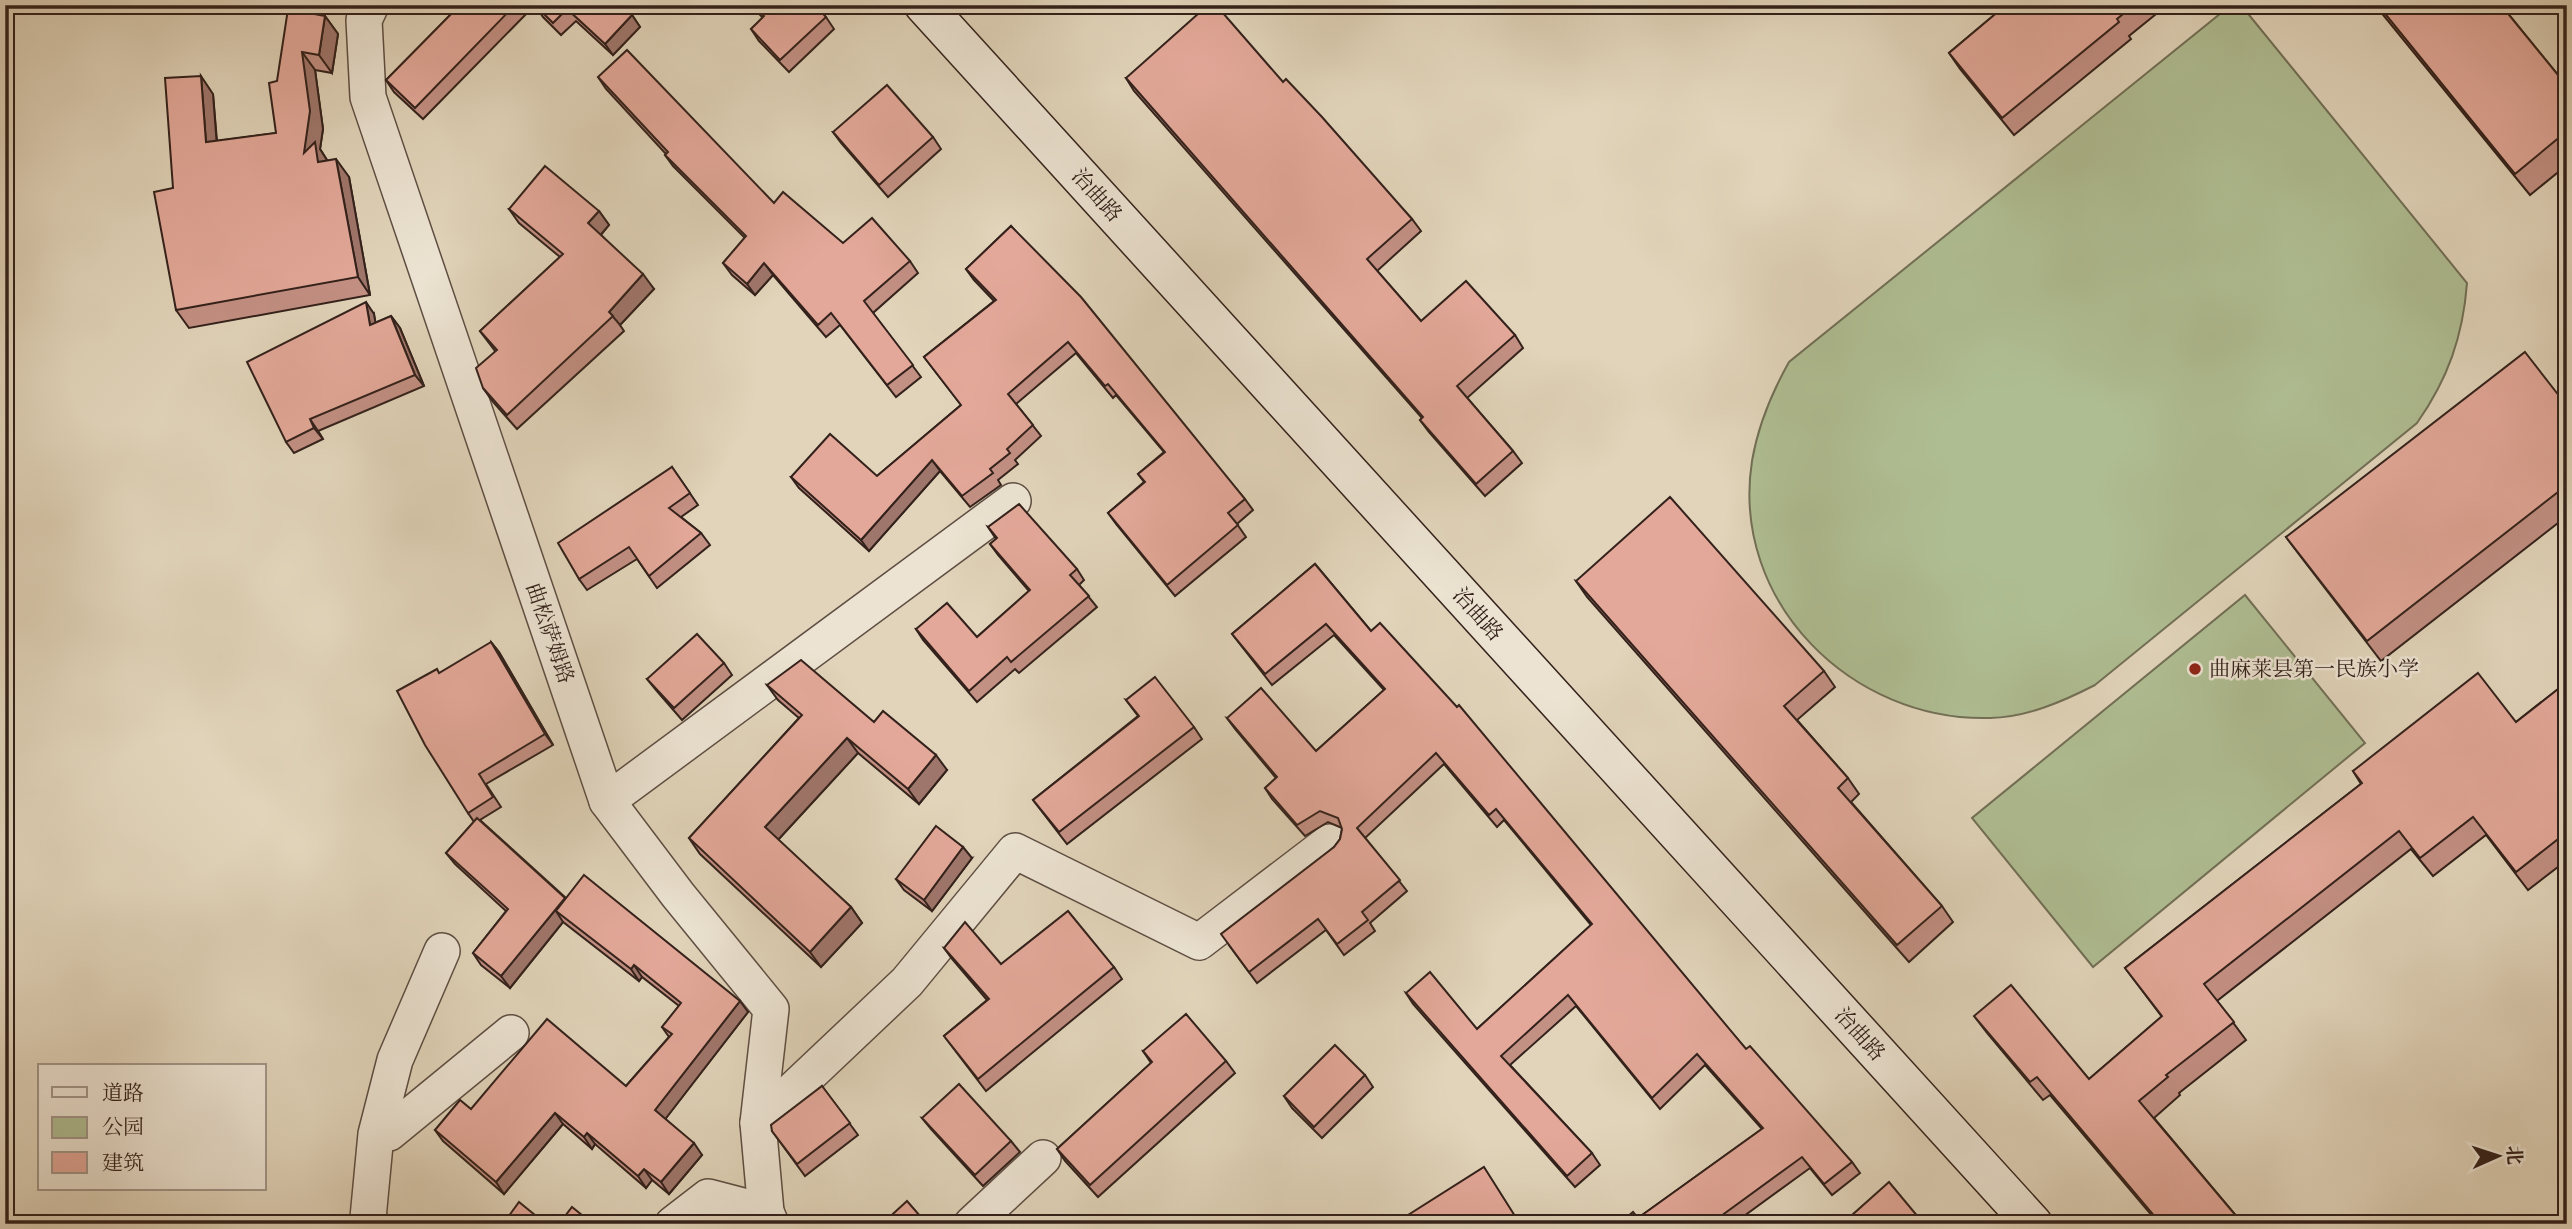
<svg xmlns="http://www.w3.org/2000/svg" width="2572" height="1229" font-family="'IM FELL French Canon','Noto Serif SC',serif">
<rect width="100%" height="100%" fill="#e1d4ba"/>
<filter id="stains"><feTurbulence type="fractalNoise" baseFrequency=".00286" numOctaves="4"/><feColorMatrix values="0 0 0 0 .2 0 0 0 0 .09 0 0 0 0 .02 0 0 0 .5 -.17"/></filter>
<radialGradient id="worn" r=".72"><stop offset=".6" stop-color="#630" stop-opacity="0"/><stop offset="1" stop-color="#630" stop-opacity=".3"/></radialGradient>
<g fill="#afbd92" stroke="#716f56" stroke-width="2">
<path d="M2231,5H2241L2467,283C2463,336 2448,379 2417,423L2095,685C2062,702 2027,717 1990,718C1852,722 1730,602 1752,461C1758,425 1771,394 1789,362Z"/>
<polygon points="2245,595 2365,743 2093,967 1972,818"/>
</g>
<g fill="none" stroke-linecap="round" stroke-linejoin="round">
<defs>
<g id="minor">
<polyline points="371,5 364,20 368,97 607,801 678,895 771,1009 758,1123 766,1212 771,1224"/>
<polyline points="607,801 1013,501"/>
<polyline points="758,1123 907,982 1015,851 1199,942 1330,842"/>
<polyline points="389,1133 511,1033"/>
<polyline points="372,1224 368,1218 376,1134 395,1060 442,951"/>
<polyline points="673,1224 708,1197 766,1212"/>
<polyline points="972,1224 1043,1158"/>
</g>
<polyline id="secondary" points="924,5 2033,1224"/>
</defs>
<use href="#minor" stroke="#5e4e43" stroke-width="38"/>
<use href="#secondary" stroke="#33211b" stroke-width="41"/>
<use href="#minor" stroke="#ece3d2" stroke-width="35"/>
<use href="#secondary" stroke="#ece3d2" stroke-width="38"/>
</g>
<g fill="#c39084" stroke="#33211b" stroke-width="2">
<polygon points="460,5 535,5 423,119 394,92 386,80"/>
<polygon points="535,5 632,15 640,27 613,55 576,21 561,35 543,17"/>
<polygon points="751,5 815,5 826,17 834,29 789,72 759,41 751,29 763,18"/>
<polygon points="2006,5 2158,5 2161,10 2129,36 2131,39 2014,135 1960,69 1949,53"/>
<polygon points="2375,5 2501,5 2567,86 2567,165 2530,195"/>
<polygon points="325,16 338,34 332,73 315,70 323,129 320,149 327,160 349,177 370,295 189,328 176,310 173,188 213,94 217,141 276,133 277,81"/>
<polygon points="598,77 774,203 843,243 910,261 918,273 873,313 921,377 896,397 840,325 826,337 773,275 755,295 732,275 723,263 745,238 673,166 665,155 666,154 606,89"/>
<polygon points="1126,78 1283,82 1412,219 1421,231 1377,271 1421,321 1515,335 1523,348 1467,398 1513,451 1522,463 1485,496 1429,432 1420,420 1422,418 1134,91"/>
<polygon points="833,132 933,137 941,149 888,197 841,143"/>
<polygon points="509,209 599,211 609,225 601,235 654,289 620,325 624,331 517,429 493,402 483,388 495,351 480,331 560,257 519,223"/>
<polygon points="1011,226 1245,499 1253,510 1237,524 1246,537 1175,596 1116,524 1108,513 1144,482 1138,474 1164,452 1116,395 1113,398 1076,353 1016,404 1041,436 1015,460 1018,464 998,480 1001,485 970,507 940,471 869,551 799,488 791,477 877,476 961,405 924,357 994,301 974,280 966,269"/>
<polygon points="374,314 375,323 391,316 400,328 424,386 318,431 323,439 294,453 286,442"/>
<polygon points="2567,406 2567,516 2381,661 2301,557 2286,537"/>
<polygon points="672,467 698,505 681,517 701,533 710,545 657,588 637,559 587,590 579,579"/>
<polygon points="988,527 1077,569 1084,580 1079,585 1097,607 1019,673 1015,669 977,702 923,640 916,629 977,637 1029,591 998,555 990,544 996,539"/>
<polygon points="1315,564 1371,631 1746,1049 1852,1162 1860,1173 1832,1195 1810,1168 1733,1224 1619,1224 1638,1218 1762,1129 1705,1065 1660,1109 1576,1006 1510,1065 1592,1153 1600,1165 1575,1187 1413,1004 1406,993 1477,1029 1591,925 1504,820 1497,827 1444,764 1365,838 1407,891 1370,923 1375,931 1344,955 1326,930 1257,983 1229,945 1334,847 1340,839 1342,829 1342,828 1328,822 1305,836 1272,799 1265,788 1276,778 1235,729 1227,718 1316,751 1384,690 1334,635 1272,685 1232,634"/>
<polygon points="1576,581 1824,671 1835,687 1797,720 1848,778 1859,794 1851,802 1942,906 1953,922 1909,962 1587,597"/>
<polygon points="491,642 499,652 553,745 486,784 501,807 480,820 566,898 748,1012 665,1119 702,1155 669,1194 652,1180 646,1188 595,1144 592,1149 563,1124 504,1194 443,1141 435,1130 471,1109 626,1086 669,1037 662,1027 679,1006 642,977 639,981 563,922 510,988 481,965 473,953 506,911 455,864 446,853 474,822 468,813"/>
<polygon points="724,663 732,675 682,720 656,690 647,679"/>
<polygon points="2567,682 2567,860 2528,890 2486,835 2433,876 2411,849 2217,1001 2246,1040 2179,1093 2180,1095 2154,1118 2243,1224 2159,1224 2050,1095 2043,1100 1987,1033 1974,1016 2089,1079 2162,1017 2125,968 2361,784 2353,771 2516,722"/>
<polygon points="767,685 874,722 947,770 919,804 858,753 778,840 851,907 862,923 821,967 700,854 689,838 799,718 778,700"/>
<polygon points="1126,700 1194,727 1202,739 1067,844 1033,800 1138,716"/>
<polygon points="972,858 932,911 904,890 896,879"/>
<polygon points="944,948 1001,964 1114,967 1122,979 986,1091 944,1036 987,1000 952,959"/>
<polygon points="1143,1051 1226,1061 1235,1073 1098,1197 1065,1161 1057,1149 1151,1063"/>
<polygon points="1365,1075 1373,1087 1322,1138 1292,1108 1284,1096"/>
<polygon points="822,1086 858,1135 805,1176 772,1131"/>
<polygon points="922,1118 1011,1141 1020,1152 983,1186 931,1129"/>
</g>
<g fill="#9f766b" stroke="#33211b" stroke-width="2">
<polygon points="632,15 640,27 613,55 605,44"/>
<polygon points="325,16 338,34 332,73 319,55"/>
<polygon points="302,52 315,70 323,129 320,149 327,160 330,180 304,153"/>
<polygon points="201,76 213,94 218,160 206,142"/>
<polygon points="336,159 349,177 370,295 358,277"/>
<polygon points="599,211 609,225 598,238 588,223"/>
<polygon points="764,263 773,275 755,295 747,284"/>
<polygon points="643,274 654,289 620,325 609,312"/>
<polygon points="366,302 374,314 378,337 370,325"/>
<polygon points="391,316 400,328 424,386 415,375"/>
<polygon points="310,419 318,431 323,439 314,428"/>
<polygon points="932,460 940,471 869,551 861,540"/>
<polygon points="491,642 499,652 553,745 545,734"/>
<polygon points="847,738 858,753 776,842 765,827"/>
<polygon points="936,755 947,770 919,804 908,789"/>
<polygon points="963,847 972,858 932,911 924,900"/>
<polygon points="565,898 556,911 563,922 510,988 501,976"/>
<polygon points="851,907 862,923 821,967 810,952"/>
<polygon points="634,965 642,977 639,981 631,969"/>
<polygon points="740,1001 748,1012 663,1122 655,1110"/>
<polygon points="555,1113 563,1124 504,1194 496,1182"/>
<polygon points="587,1133 595,1144 592,1149 584,1137"/>
<polygon points="694,1143 702,1155 669,1194 661,1182"/>
<polygon points="644,1169 652,1180 646,1188 638,1176"/>
</g>
<g fill="#e3a899" stroke="#33211b" stroke-width="2">
<polygon points="460,5 515,5 415,108 386,80"/>
<polygon points="535,5 621,5 632,15 605,44 567,9 553,23"/>
<polygon points="754,5 815,5 826,17 780,60 751,29 764,16"/>
<polygon points="1208,5 1216,5 1283,82 1286,79 1322,117 1412,219 1367,259 1421,321 1466,281 1515,335 1457,386 1513,451 1476,484 1420,420 1423,417 1126,78"/>
<polygon points="2006,5 2134,5 2117,19 2119,22 2002,118 1949,53"/>
<polygon points="2378,5 2501,5 2567,86 2567,131 2515,174"/>
<polygon points="288,9 325,16 319,55 302,52 310,111 304,153 315,142 318,162 336,159 358,277 176,310 154,192 173,188 165,78 201,76 206,142 276,133 269,83 277,81"/>
<polygon points="627,50 774,203 783,192 843,243 872,218 910,261 864,301 913,365 887,385 831,313 818,325 764,263 747,284 723,263 746,236 665,155 668,152 598,77"/>
<polygon points="887,85 933,137 879,185 833,132"/>
<polygon points="545,166 599,211 588,223 643,274 609,312 613,316 507,415 483,388 476,368 497,350 480,331 563,254 509,209"/>
<polygon points="1011,226 1081,297 1245,499 1228,513 1238,525 1167,585 1108,513 1145,482 1138,474 1165,452 1108,384 1105,386 1068,342 1008,394 1033,425 1007,449 1010,453 990,469 993,473 962,496 932,460 861,540 791,477 830,434 877,476 961,405 924,357 996,300 966,269"/>
<polygon points="366,302 370,325 391,316 415,375 310,419 314,428 286,442 247,362"/>
<polygon points="2525,352 2567,406 2567,485 2367,641 2286,537"/>
<polygon points="672,467 690,493 669,508 701,533 649,576 629,547 579,579 558,543"/>
<polygon points="1670,497 1824,671 1784,706 1848,778 1838,788 1942,906 1897,945 1576,581"/>
<polygon points="1019,504 1077,569 1070,575 1089,596 1011,662 1007,657 969,691 916,629 947,603 977,637 1030,590 990,544 997,538 988,527"/>
<polygon points="1315,564 1371,631 1380,623 1457,707 1459,705 1746,1049 1750,1046 1852,1162 1824,1184 1802,1157 1710,1224 1619,1224 1633,1212 1638,1218 1763,1128 1697,1054 1652,1098 1568,995 1501,1056 1592,1153 1567,1176 1406,993 1430,972 1477,1029 1592,924 1496,809 1489,815 1436,753 1357,828 1400,880 1362,912 1368,920 1337,944 1318,919 1249,972 1221,934 1334,847 1340,839 1342,829 1338,818 1320,811 1297,825 1265,788 1277,777 1227,718 1261,688 1316,751 1385,689 1326,624 1265,674 1232,634"/>
<polygon points="697,634 724,663 674,708 647,679"/>
<polygon points="491,642 545,734 479,774 493,797 468,813 425,745 397,691 437,669 439,673"/>
<polygon points="801,660 874,722 883,711 936,755 908,789 847,738 765,827 851,907 810,952 689,838 802,715 767,685"/>
<polygon points="2478,673 2516,722 2567,682 2567,832 2516,872 2473,817 2420,858 2399,831 2204,984 2234,1022 2166,1075 2168,1077 2139,1101 2243,1224 2161,1224 2037,1077 2030,1082 1974,1016 2011,985 2089,1079 2162,1016 2125,968 2362,783 2353,771"/>
<polygon points="1155,677 1194,727 1059,832 1033,800 1139,716 1126,700"/>
<polygon points="477,818 565,898 501,976 473,953 508,909 446,853"/>
<polygon points="936,826 963,847 924,900 896,879"/>
<polygon points="584,875 740,1001 655,1110 694,1143 661,1182 644,1169 638,1176 587,1133 584,1137 555,1113 496,1182 435,1130 460,1100 471,1109 547,1019 626,1086 672,1034 662,1027 681,1003 634,965 631,969 556,911"/>
<polygon points="1068,911 1114,967 978,1079 944,1036 989,999 944,948 965,922 1001,964"/>
<polygon points="1186,1014 1226,1061 1090,1185 1057,1149 1152,1062 1143,1051"/>
<polygon points="1335,1045 1365,1075 1314,1127 1284,1096"/>
<polygon points="959,1084 1011,1141 975,1175 922,1118"/>
<polygon points="822,1086 850,1123 797,1164 772,1131 771,1125"/>
<polygon points="1484,1167 1520,1224 1395,1224 1397,1222"/>
<polygon points="1889,1182 1924,1224 1857,1224 1851,1216"/>
<polygon points="907,1201 927,1224 882,1224"/>
<polygon points="519,1202 546,1224 503,1224"/>
<polygon points="572,1207 593,1224 559,1224"/>
</g>
<circle fill="#8f2418" stroke="#ece3d2" stroke-width="2.5" cx="2195" cy="669" r="7"/>
<g text-anchor="middle" stroke-width="5" stroke-linejoin="round" paint-order="stroke">
<g font-size="21" fill="#33211b" stroke="#ece3d2">
<text transform="translate(1097 195) rotate(48)" y="7">治曲路</text>
<text transform="translate(1478 614) rotate(48)" y="7">治曲路</text>
<text transform="translate(550 633) rotate(71)" y="7">曲松萨姆路</text>
<text transform="translate(1860 1034) rotate(48)" y="7">治曲路</text>
</g>
<g font-size="21" fill="#33211b" stroke="#ece3d2" text-anchor="start">
<text x="2209" y="676">曲麻莱县第一民族小学</text>
</g>
</g>
<rect width="2572" height="1229" fill="none" stroke="#e1d4ba" stroke-width="28"/>
<rect x="7" y="7" width="2558" height="1215" fill="none" stroke="#33211b" stroke-width="3.5"/>
<rect x="14" y="14" width="2544" height="1201" fill="none" stroke="#33211b" stroke-width="2"/>
<rect x="38" y="1064" width="228" height="126" fill="#ece3d2" stroke="#a29589" stroke-width="2"/>
<rect x="52" y="1087" width="35" height="10" fill="#ece3d2" stroke="#a29589" stroke-width="2"/>
<text x="102" y="1100" font-size="21" fill="#33211b">道路</text>
<rect x="52" y="1117" width="35" height="21" fill="#afbd92" stroke="#a29589" stroke-width="2"/>
<text x="102" y="1134" font-size="21" fill="#33211b">公园</text>
<rect x="52" y="1152" width="35" height="21" fill="#e3a899" stroke="#a29589" stroke-width="2"/>
<text x="102" y="1170" font-size="21" fill="#33211b">建筑</text>
<g transform="translate(2498 1156) rotate(87)" stroke="#ece3d2" stroke-width="5" paint-order="stroke">
<path d="M0-5L12 26L0 18L-12 26Z" fill="#33211b"/>
<text y="-10" font-size="19" font-weight="bold" text-anchor="middle" fill="#33211b">北</text>
</g>
<rect width="100%" height="100%" filter="url(#stains)"/>
<rect width="100%" height="100%" fill="url(#worn)"/>
</svg>
